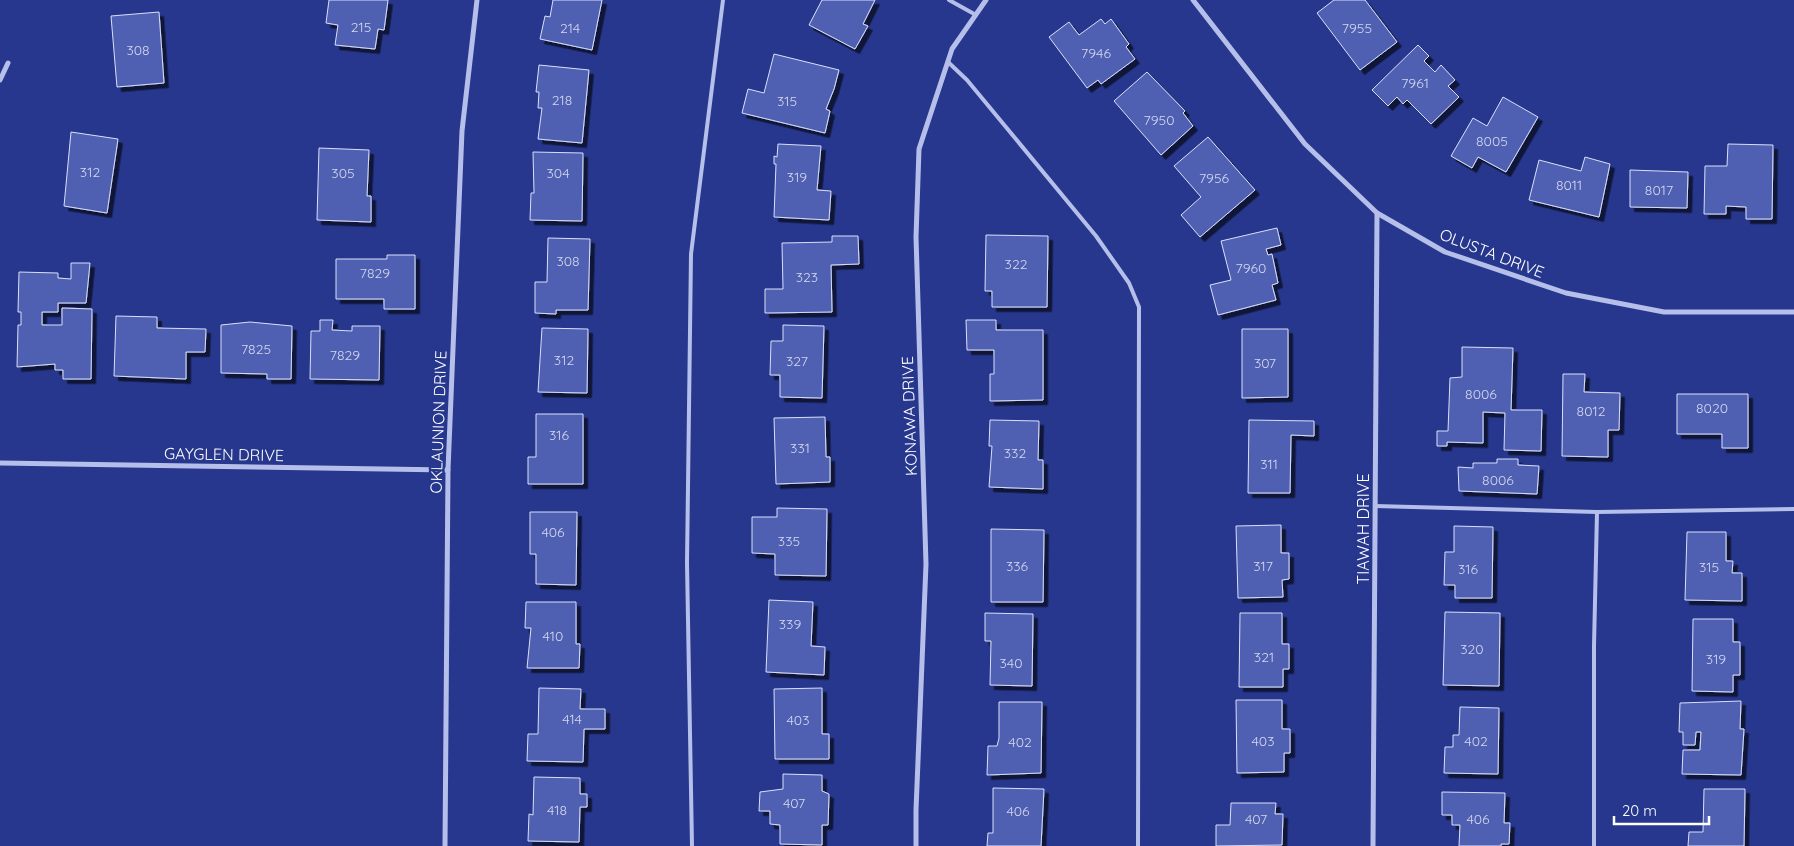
<svg xmlns="http://www.w3.org/2000/svg" width="1794" height="846" font-family="Quicksand,sans-serif">
<defs>
<filter id="shadow"><feDropShadow dx="4.5" dy="4.5" stdDeviation="0" flood-color="#0009"/></filter>
</defs>
<rect width="100%" height="100%" fill="#26378d"/>
<g fill="#4f60b3" stroke="#dadff8" filter="url(#shadow)">
<polygon points="329,0 388,0 384,30 378,29 375,49 335,45 338,25 326,23"/>
<polygon points="553,0 602,0 592,50 540,39 545,16 550,17"/>
<polygon points="822,0 875,0 863,24 868,26 855,49 809,25"/>
<polygon points="1334,0 1365,0 1397,42 1360,70 1317,13"/>
<polygon points="159,12 164,83 117,87 111,16"/>
<polygon points="1101,19 1105,24 1111,19 1129,44 1126,47 1135,59 1101,84 1098,80 1087,88 1049,37 1069,22 1079,35"/>
<polygon points="1418,45 1429,56 1424,61 1435,72 1441,65 1455,80 1448,86 1459,97 1431,124 1407,100 1403,104 1397,97 1388,106 1372,90"/>
<polygon points="774,54 839,70 834,89 826,109 830,111 825,133 742,113 748,89 764,93"/>
<polygon points="539,65 589,70 582,143 538,139 542,108 538,108 539,92 536,92"/>
<polygon points="1147,72 1185,111 1183,113 1193,126 1161,155 1114,101"/>
<polygon points="1503,97 1538,117 1506,172 1478,157 1472,168 1451,156 1473,118 1487,126"/>
<polygon points="71,132 118,139 107,213 64,206"/>
<polygon points="1208,137 1255,190 1200,237 1181,215 1201,197 1174,166"/>
<polygon points="778,144 821,146 817,190 831,191 829,220 774,217 776,164 774,164 774,156 777,157"/>
<polygon points="1728,144 1773,145 1772,219 1746,219 1746,207 1726,206 1726,214 1704,214 1705,166 1727,166"/>
<polygon points="319,148 369,150 367,196 371,196 371,222 317,220"/>
<polygon points="533,152 583,153 582,221 530,220 531,193 534,193"/>
<polygon points="1585,157 1610,164 1599,217 1529,200 1539,160 1581,171"/>
<polygon points="1630,170 1688,172 1687,208 1630,207"/>
<polygon points="1277,228 1281,245 1266,249 1268,255 1272,254 1278,283 1272,285 1276,300 1218,315 1210,285 1231,280 1221,241"/>
<polygon points="986,235 1048,236 1047,307 992,307 992,291 985,291"/>
<polygon points="832,236 858,236 859,264 831,265 832,312 765,313 765,289 783,289 782,243 832,242"/>
<polygon points="548,238 590,239 588,310 556,310 556,314 535,313 535,282 547,282"/>
<polygon points="387,255 415,255 415,309 384,309 384,299 336,299 336,259 387,259"/>
<polygon points="71,263 90,263 86,303 58,303 58,312 42,312 42,325 62,325 62,308 92,309 91,379 63,379 63,370 55,370 55,364 17,367 18,325 21,325 21,312 18,312 19,272 58,273 58,278 71,279"/>
<polygon points="116,316 157,317 157,328 206,329 205,352 186,352 186,379 114,376"/>
<polygon points="320,320 333,320 332,330 352,331 352,326 380,326 379,380 310,379 311,331 320,331"/>
<polygon points="966,320 996,320 996,330 1043,330 1043,400 990,401 990,374 994,374 994,350 967,350"/>
<polygon points="250,322 292,326 291,379 267,379 267,374 221,373 221,325"/>
<polygon points="783,325 824,326 822,398 780,397 780,375 770,375 771,341 783,341"/>
<polygon points="542,328 588,329 587,393 538,392"/>
<polygon points="1242,329 1288,329 1288,397 1242,398"/>
<polygon points="1462,347 1513,348 1511,410 1542,410 1541,451 1504,450 1505,413 1483,412 1483,443 1447,442 1447,446 1437,446 1437,431 1448,431 1450,378 1462,377"/>
<polygon points="1563,374 1585,374 1584,392 1620,393 1619,430 1608,430 1608,457 1562,456"/>
<polygon points="1677,394 1748,394 1748,448 1722,448 1722,434 1677,434"/>
<polygon points="536,414 583,414 583,484 528,484 528,457 536,457"/>
<polygon points="825,417 826,457 830,457 830,482 776,484 774,418"/>
<polygon points="990,420 1039,421 1038,460 1043,460 1043,489 989,487 992,446 989,446"/>
<polygon points="1249,420 1314,421 1314,436 1291,435 1290,493 1248,493"/>
<polygon points="1497,459 1518,459 1518,465 1539,466 1537,494 1459,491 1458,467 1473,468 1473,463 1497,463"/>
<polygon points="777,508 827,509 826,576 775,575 775,554 752,553 752,517 777,517"/>
<polygon points="530,512 577,512 576,585 536,584 536,554 530,554"/>
<polygon points="1281,525 1281,553 1289,553 1289,579 1282,580 1283,597 1238,598 1236,526"/>
<polygon points="1454,526 1493,527 1492,598 1455,598 1455,585 1444,585 1445,552 1454,552"/>
<polygon points="991,529 1044,530 1043,602 991,602"/>
<polygon points="1687,532 1726,532 1726,561 1733,561 1732,573 1742,573 1742,601 1685,600"/>
<polygon points="769,600 813,602 811,646 825,647 824,675 766,672"/>
<polygon points="526,602 576,602 576,644 580,644 579,668 527,668 531,628 525,628"/>
<polygon points="1445,612 1500,613 1499,686 1443,685"/>
<polygon points="985,613 1033,614 1032,686 990,685 991,641 985,641"/>
<polygon points="1240,613 1282,613 1282,644 1289,644 1289,669 1283,669 1283,687 1239,687"/>
<polygon points="1693,619 1733,619 1733,642 1740,642 1740,675 1733,675 1733,692 1692,691"/>
<polygon points="539,688 581,689 580,709 605,709 605,729 584,729 583,762 527,761 528,734 538,734"/>
<polygon points="822,688 822,734 829,734 829,759 775,759 774,689"/>
<polygon points="1236,700 1282,700 1282,729 1290,729 1290,753 1284,753 1284,772 1237,773"/>
<polygon points="1741,701 1740,729 1744,729 1741,775 1682,774 1683,750 1700,750 1701,732 1696,732 1695,745 1683,745 1683,732 1679,732 1680,703"/>
<polygon points="999,702 1042,702 1041,773 987,775 988,746 997,746 999,738"/>
<polygon points="1460,707 1499,708 1498,774 1444,773 1445,747 1453,747 1453,735 1459,735"/>
<polygon points="783,774 822,775 822,791 829,794 828,825 822,825 822,845 780,844 780,825 770,824 770,811 759,811 760,792 783,789"/>
<polygon points="534,777 580,778 580,794 587,794 587,807 580,807 579,842 528,841 529,814 533,815"/>
<polygon points="993,788 1044,789 1041,846 987,846 988,833 993,833"/>
<polygon points="1704,789 1745,789 1744,846 1688,846 1689,832 1703,832"/>
<polygon points="1442,792 1505,793 1504,823 1510,823 1509,844 1501,844 1501,846 1459,846 1460,825 1452,825 1452,815 1442,815"/>
<polygon points="1231,803 1276,803 1275,814 1283,814 1282,845 1216,846 1216,825 1230,825"/>
</g>
<g fill="none" stroke-linecap="round" stroke-linejoin="round">
<g stroke="#b5bfea" stroke-width="4">
<polyline points="949,0 976,15"/>
<polyline points="948,62 967,80 1096,236 1129,283 1139,307 1138,846"/>
<polyline points="1375,506 1597,512"/>
<polyline points="692,846 687,563 691,254 723,0"/>
<polyline points="1594,846 1594,646 1597,512 1794,509"/>
</g>
<g stroke="#b5bfea" stroke-width="5">
<polyline points="1193,0 1305,144 1377,213 1445,252 1566,293 1664,312 1794,312"/>
<polyline points="0,80 8,63"/>
<polyline points="0,463 448,470"/>
<polyline points="445,846 448,470 462,131 477,0"/>
<polyline points="916,846 916,810 926,564 916,237 919,149 952,49 986,0"/>
<polyline points="1373,846 1377,213"/>
</g>
</g>
<g text-anchor="middle" stroke-width="5" stroke-linejoin="round" paint-order="stroke">
<g font-size="14" fill="#d3d7ec">
<text x="361" y="32">215</text>
<text x="570" y="33">214</text>
<text x="1357" y="33">7955</text>
<text x="138" y="55">308</text>
<text x="1096" y="58">7946</text>
<text x="1415" y="88">7961</text>
<text x="562" y="105">218</text>
<text x="787" y="106">315</text>
<text x="1159" y="125">7950</text>
<text x="1492" y="146">8005</text>
<text x="90" y="177">312</text>
<text x="343" y="178">305</text>
<text x="558" y="178">304</text>
<text x="797" y="182">319</text>
<text x="1214" y="183">7956</text>
<text x="1569" y="190">8011</text>
<text x="1659" y="195">8017</text>
<text x="568" y="266">308</text>
<text x="1016" y="269">322</text>
<text x="1251" y="273">7960</text>
<text x="375" y="278">7829</text>
<text x="807" y="282">323</text>
<text x="256" y="354">7825</text>
<text x="345" y="360">7829</text>
<text x="564" y="365">312</text>
<text x="797" y="366">327</text>
<text x="1265" y="368">307</text>
<text x="1481" y="399">8006</text>
<text x="1712" y="413">8020</text>
<text x="1591" y="416">8012</text>
<text x="559" y="440">316</text>
<text x="800" y="453">331</text>
<text x="1015" y="458">332</text>
<text x="1269" y="469">311</text>
<text x="1498" y="485">8006</text>
<text x="553" y="537">406</text>
<text x="789" y="546">335</text>
<text x="1017" y="571">336</text>
<text x="1263" y="571">317</text>
<text x="1709" y="572">315</text>
<text x="1468" y="574">316</text>
<text x="790" y="629">339</text>
<text x="553" y="641">410</text>
<text x="1472" y="654">320</text>
<text x="1264" y="662">321</text>
<text x="1716" y="664">319</text>
<text x="1011" y="668">340</text>
<text x="572" y="724">414</text>
<text x="798" y="725">403</text>
<text x="1263" y="746">403</text>
<text x="1476" y="746">402</text>
<text x="1020" y="747">402</text>
<text x="794" y="808">407</text>
<text x="557" y="815">418</text>
<text x="1018" y="816">406</text>
<text x="1256" y="824">407</text>
<text x="1478" y="824">406</text>
</g>
<g font-size="16" fill="#fff" stroke="#26378d">
<text transform="translate(1492 253) rotate(21)" y="6">OLUSTA DRIVE</text>
<text transform="translate(909 416) rotate(-92)" y="6">KONAWA DRIVE</text>
<text transform="translate(438 422) rotate(-88)" y="6">OKLAUNION DRIVE</text>
<text transform="translate(224 454) rotate(1)" y="6">GAYGLEN DRIVE</text>
<text transform="translate(1363 529) rotate(-90)" y="6">TIAWAH DRIVE</text>
</g>
</g>
<path d="M1614 816v8h95v-8" fill="none" stroke="#ffffff" stroke-width="2.5"/>
<text x="1622" y="816" font-size="15" fill="#ffffff" stroke="#26378d" stroke-width="4" paint-order="stroke">20 m</text>
</svg>
